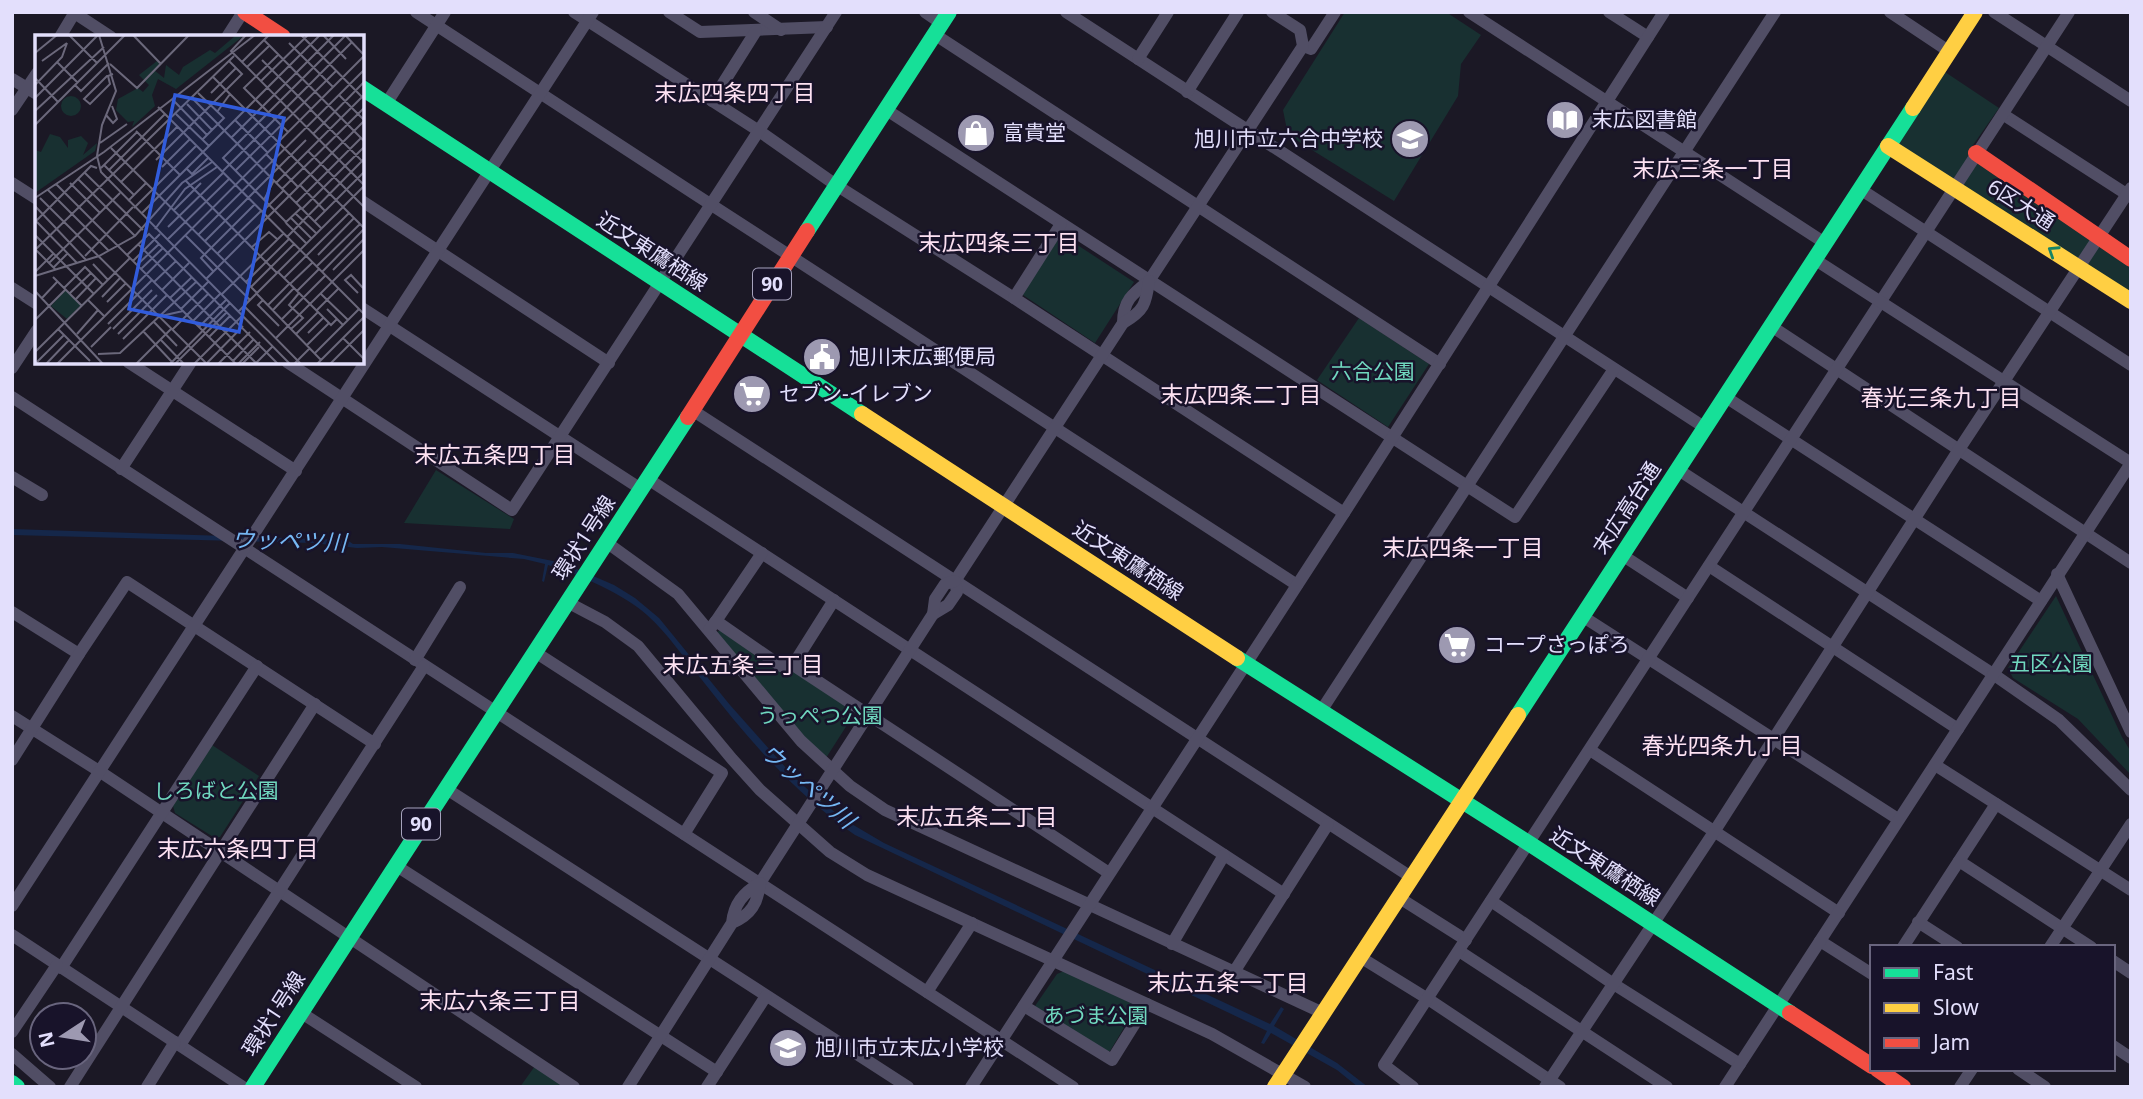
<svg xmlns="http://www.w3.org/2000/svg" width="2143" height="1099" font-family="'Noto Sans','Noto Sans JP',sans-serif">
<rect width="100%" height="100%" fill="#1b1825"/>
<g fill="#183031">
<polygon points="1345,12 1446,12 1481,35 1461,64 1458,96 1394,201 1288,135 1283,110"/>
<polygon points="1939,68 1999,108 1971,148 2131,259 2131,301 1888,146"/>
<polygon points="1059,233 1134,282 1095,343 1020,293"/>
<polygon points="1359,318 1429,364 1388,427 1317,380"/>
<polygon points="436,470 514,519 510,529 404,523"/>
<polygon points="2056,596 2122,737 2131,752 2131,775 2078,719 2013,678 2008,668"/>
<polygon points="720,630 777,671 799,672 856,711 826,758 802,735 716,633"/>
<polygon points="212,745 259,776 220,837 215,838 175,813 173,806"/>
<polygon points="1064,971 1137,1006 1110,1051 1105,1053 1035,1006 1057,974"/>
<polygon points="535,1066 567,1087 520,1087"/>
</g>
<path fill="#15274a" d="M12,529L347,540L353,544H400L486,553H513L563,563L614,585L635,598L659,618L730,705L795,778L824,804L850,823L884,843L1270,1024L1281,1007L1284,1009L1274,1026L1337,1063L1368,1087H1358L1337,1070L1271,1033L1264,1044L1261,1043L1267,1031L855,835C793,792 748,739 702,680C684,658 668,634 647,615C626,595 576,573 548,565L544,582L542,581L545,564L524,559L382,547L357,548L313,543L12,535Z"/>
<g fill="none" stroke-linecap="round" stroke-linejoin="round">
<g stroke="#514e65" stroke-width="12">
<polyline points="73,12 111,37"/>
<path d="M416,12C709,204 1003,394 1297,585"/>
<polyline points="574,12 759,131 836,185 1014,298 1344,513"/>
<polyline points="669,12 700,32 827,27"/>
<polyline points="754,12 781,30"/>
<polyline points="925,12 941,23"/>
<polyline points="1066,12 1704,427"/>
<polyline points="1469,12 1825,243"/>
<polyline points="1609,12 1648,37"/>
<polyline points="1890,12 1950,52"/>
<polyline points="1994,12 2131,101"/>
<polyline points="934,34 1440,364"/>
<polyline points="60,37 75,12"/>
<polyline points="227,37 243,12"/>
<polyline points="1303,46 1311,49 1335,12"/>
<polyline points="1138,59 1168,12"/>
<polyline points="12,79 37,94"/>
<polyline points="1187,92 1238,12"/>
<polyline points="712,101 756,31"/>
<polyline points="386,104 445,12"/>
<polyline points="885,109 1515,517 1614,369"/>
<polyline points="12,110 37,73"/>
<polyline points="2004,115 2131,197"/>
<polyline points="12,183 37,199"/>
<polyline points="1860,189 2131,365"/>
<polyline points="362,201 609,363"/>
<polyline points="12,288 37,304"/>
<polyline points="1014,298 1061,224"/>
<polyline points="362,308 641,489"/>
<path d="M1123,323C1123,301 1132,294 1149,281L1303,46L1300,30L1272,12"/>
<polyline points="1771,326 2131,563"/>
<polyline points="128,362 296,471"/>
<polyline points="287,362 512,510 836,12"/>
<polyline points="12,368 37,330"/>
<polyline points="1724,396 2041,601"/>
<polyline points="12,397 1073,1087"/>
<polyline points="692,410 1411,877"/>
<polyline points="121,469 191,362"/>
<polyline points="1677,469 1993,674 2059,720 2131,790"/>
<polyline points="12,477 42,495"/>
<polyline points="648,479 1284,894"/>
<polyline points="606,542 678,594 801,741 850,786 885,810 1323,1013"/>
<polyline points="1622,555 1688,598"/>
<polyline points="1709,566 1958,729"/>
<polyline points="2057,574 2131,732"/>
<polyline points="567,602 605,622 638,646 732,759 760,790 830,852 867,875 1212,1034 1305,1087"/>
<polyline points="12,612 79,654"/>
<path d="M933,614L948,605L957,592L955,581L1123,323C1144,311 1146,304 1149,281"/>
<polyline points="1582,616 1898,819"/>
<polyline points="716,621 762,553"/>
<polyline points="709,630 716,621 781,666 793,665 834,600"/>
<polyline points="535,652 722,773 684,834"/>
<polyline points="415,660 460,587"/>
<polyline points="793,665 1109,873"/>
<polyline points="1321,711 1775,12"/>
<polyline points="12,716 99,771 574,1087"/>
<polyline points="1590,750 1839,913"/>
<polyline points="12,760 79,654 127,582 375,744"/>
<polyline points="1935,765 2131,890"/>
<polyline points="445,788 908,1087"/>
<polyline points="1959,861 2091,947"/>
<polyline points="395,865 717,1072"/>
<polyline points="760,883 933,614 935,599 945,584 955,581"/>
<polyline points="1398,897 1466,940"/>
<polyline points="1491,901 1612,983 1740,1064"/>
<polyline points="12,906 593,12"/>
<polyline points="1918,922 1957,947"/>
<polyline points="12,935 243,1087"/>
<polyline points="1820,941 1872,974"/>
<polyline points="1172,944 1224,855"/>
<polyline points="1903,947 1996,804"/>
<polyline points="2050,947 2131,824"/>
<polyline points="1459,951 1667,1087"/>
<polyline points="1360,957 1428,999 1560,1087"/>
<polyline points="2113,961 2131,973"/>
<polyline points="61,968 257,666"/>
<polyline points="1234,972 1328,824"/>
<polyline points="927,992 972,923"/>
<polyline points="1024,1006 1112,1060 1147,1004"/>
<polyline points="300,1012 416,1087"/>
<polyline points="12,1032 57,965"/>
<polyline points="180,1045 424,666"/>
<polyline points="2113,1046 2131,1058"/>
<polyline points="12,1054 50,1087"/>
<polyline points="2018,1069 2045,1087"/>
<polyline points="70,1087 315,704"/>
<polyline points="147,1087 175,1042"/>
<path d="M628,1087L732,923C734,904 743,893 760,883C758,903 751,915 732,923"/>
<polyline points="707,1087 766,996"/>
<polyline points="971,1087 1344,513 1664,12"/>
<polyline points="1413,1087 1384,1065 2069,12"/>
<polyline points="1545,1087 1714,832 1958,451 2131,188"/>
<polyline points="1725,1087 2131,463 1814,259"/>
<polyline points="1960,1087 1972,1069"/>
</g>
<g stroke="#16e098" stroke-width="16">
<polyline points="362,88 862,414"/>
<polyline points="807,231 949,12"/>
<polyline points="1237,658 1530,844 1790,1013"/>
<polyline points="1518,715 1913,108"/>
<polyline points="12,1083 17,1087"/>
<path d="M253,1087C397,863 543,640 688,417"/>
</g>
<g stroke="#ffcf43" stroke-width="16">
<polyline points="1913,108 1975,12"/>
<polyline points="1888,146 2131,301"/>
<polyline points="862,414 1237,658"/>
<polyline points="1275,1087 1518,715"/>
</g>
<g stroke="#f24e42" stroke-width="16">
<polyline points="245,12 283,37"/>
<polyline points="1976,153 2131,259"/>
<polyline points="688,417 807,231"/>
<polyline points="1790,1013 1872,1066"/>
<polyline points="1877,1069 1903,1087"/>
</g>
</g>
<defs><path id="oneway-chevron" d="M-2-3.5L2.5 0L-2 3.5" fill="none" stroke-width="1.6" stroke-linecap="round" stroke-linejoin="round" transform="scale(1.75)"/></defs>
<use stroke="#178466" href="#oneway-chevron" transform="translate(2053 251) rotate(-147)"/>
<defs>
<symbol id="library-disc" viewBox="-11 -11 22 22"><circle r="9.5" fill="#9d99b1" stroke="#18132a"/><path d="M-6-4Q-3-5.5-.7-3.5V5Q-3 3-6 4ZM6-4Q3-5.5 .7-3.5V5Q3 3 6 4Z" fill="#fff"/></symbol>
<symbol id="shop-disc" viewBox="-11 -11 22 22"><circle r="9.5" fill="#9d99b1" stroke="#18132a"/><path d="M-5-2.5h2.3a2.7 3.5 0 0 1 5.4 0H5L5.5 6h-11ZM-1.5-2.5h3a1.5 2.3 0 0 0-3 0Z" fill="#fff"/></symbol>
<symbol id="school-disc" viewBox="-11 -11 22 22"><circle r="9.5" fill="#9d99b1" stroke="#18132a"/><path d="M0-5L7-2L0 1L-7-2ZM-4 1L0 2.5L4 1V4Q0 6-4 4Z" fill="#fff"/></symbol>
<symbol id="civic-disc" viewBox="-11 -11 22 22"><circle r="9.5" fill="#9d99b1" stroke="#18132a"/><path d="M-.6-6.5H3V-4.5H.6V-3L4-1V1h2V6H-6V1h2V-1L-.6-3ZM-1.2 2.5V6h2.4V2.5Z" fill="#fff"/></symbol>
<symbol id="supermarket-disc" viewBox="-11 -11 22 22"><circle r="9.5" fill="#9d99b1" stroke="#18132a"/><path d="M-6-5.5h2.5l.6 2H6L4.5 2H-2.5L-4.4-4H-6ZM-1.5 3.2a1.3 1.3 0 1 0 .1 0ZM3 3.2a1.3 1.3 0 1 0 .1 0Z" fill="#fff"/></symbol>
</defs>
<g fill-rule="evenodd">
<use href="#library-disc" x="1543" y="98" width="44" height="44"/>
<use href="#shop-disc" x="954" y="111" width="44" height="44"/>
<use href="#school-disc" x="1388" y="117" width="44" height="44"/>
<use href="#civic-disc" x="800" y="335" width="44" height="44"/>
<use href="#supermarket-disc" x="730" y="372" width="44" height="44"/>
<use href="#supermarket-disc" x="1435" y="623" width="44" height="44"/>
<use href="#school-disc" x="766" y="1026" width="44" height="44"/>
</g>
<g text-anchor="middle" stroke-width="5" stroke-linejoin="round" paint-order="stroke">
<g fill="#18132a" stroke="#a6a2bd" stroke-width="2">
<rect x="753" y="268.5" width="38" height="31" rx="5"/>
<rect x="402" y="808.5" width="38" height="31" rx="5"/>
</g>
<g font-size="19" font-weight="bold" fill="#e3dffc">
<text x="772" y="291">90</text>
<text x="421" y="831">90</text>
</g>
<g font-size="21" fill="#e3dffc" stroke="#18132a" text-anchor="start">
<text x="1592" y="127">末広図書館</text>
<text x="1003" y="140">富貴堂</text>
<text x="1383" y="146" text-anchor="end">旭川市立六合中学校</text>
<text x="849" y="364">旭川末広郵便局</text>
<text x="779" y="401">セブン-イレブン</text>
<text x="1484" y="652">コープさっぽろ</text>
<text x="815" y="1055">旭川市立末広小学校</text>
</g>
<g font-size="21" fill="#e3dffc" stroke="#18132a">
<text transform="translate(2021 205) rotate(33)" y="7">6区大通</text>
<text transform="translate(652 252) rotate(33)" y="7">近文東鷹栖線</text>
<text transform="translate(1627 508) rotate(-57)" y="7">末広高台通</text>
<text transform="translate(584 538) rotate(-57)" y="7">環状1号線</text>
<text transform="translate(1128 561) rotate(33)" y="7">近文東鷹栖線</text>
<text transform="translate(1605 867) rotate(33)" y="7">近文東鷹栖線</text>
<text transform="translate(274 1014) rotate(-57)" y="7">環状1号線</text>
</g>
<g font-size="21" fill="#70d8bf" stroke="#18132a">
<text x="1373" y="379">六合公園</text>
<text x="2051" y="671">五区公園</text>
<text x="820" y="723">うっぺつ公園</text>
<text x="216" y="798">しろばと公園</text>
<text x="1096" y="1023">あづま公園</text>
</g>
<g font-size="23" fill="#fde1f2" stroke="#18132a">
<text x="735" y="101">末広四条四丁目</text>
<text x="1713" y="177">末広三条一丁目</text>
<text x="999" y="251">末広四条三丁目</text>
<text x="1241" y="403">末広四条二丁目</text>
<text x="1941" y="406">春光三条九丁目</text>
<text x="495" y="463">末広五条四丁目</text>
<text x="1463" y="556">末広四条一丁目</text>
<text x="743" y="673">末広五条三丁目</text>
<text x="1722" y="754">春光四条九丁目</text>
<text x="977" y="825">末広五条二丁目</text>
<text x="238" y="857">末広六条四丁目</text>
<text x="1228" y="991">末広五条一丁目</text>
<text x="500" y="1009">末広六条三丁目</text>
</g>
<g font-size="23" font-style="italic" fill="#76b8f4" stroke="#18132a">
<text transform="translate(289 541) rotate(2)" y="8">ウッペツ川</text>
<text transform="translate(808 786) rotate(41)" y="8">ウッペツ川</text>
</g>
</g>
<g transform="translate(35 35)">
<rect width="329" height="329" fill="#1b1825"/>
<path d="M200,1L207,2L141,54L123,44L117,60L120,71L97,92L99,86L93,87L81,75L83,64L103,53L108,57L114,50L104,40L122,26L125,29L119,35L129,43L131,30L144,40L148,32L175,15L180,18ZM26 71a10 10 0 1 1 20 0a10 10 0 1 1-20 0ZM15,99L25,102L33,113V105L46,101L53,108L48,120L62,108L60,116L0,158V115L6,117ZM31,255L46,270L32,284L16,271Z" fill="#183031"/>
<path fill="none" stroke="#6b687b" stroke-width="2" d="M34,0L62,28M64,0L81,56L67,90L62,121L66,137L255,329M98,0L126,29M211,0L196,16L329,150M266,0L328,63M288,0L311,24M310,0L329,20M229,5L329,106M254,8L298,52M0,18L22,0M243,20L209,53L253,97M227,25L276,74M7,26L32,8M22,27L43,48M207,27L234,0M75,29L102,53L154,0M212,32L234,11M73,41L75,49L55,69L49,64L72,41H73L78,39M178,42L329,193M0,43L23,67M226,46L273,0M0,50L27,22L32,8M40,50L46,56L74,28M163,58L189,83L167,105M176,58L201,33M304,60L329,85M0,63L63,0M157,63L286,193M139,66L172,100M152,69L177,95M123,72L329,279M276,75L328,127M0,76L69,12M182,77L195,59M141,79L174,111M71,80L78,88L82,84L77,71M200,85L233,118M0,90L90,0M101,96L145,140L142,137M278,99L329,47M196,103L299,0M65,108L92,89M76,113L222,258M273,116L329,172M231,119L263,152M121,125L207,39L194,26M69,130L99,160M127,132L155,104M66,133L102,97M152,134L157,139L173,123M74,135L130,79M200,136L301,36M49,137L108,195M187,137L317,7M43,144L100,201M150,145L242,238M86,147L142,92M35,148L65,178M241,148L329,60M21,149L201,329M265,150L290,176M247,154L329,73M13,155L74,216M0,163L69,117L220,0M5,163L172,329M229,165L239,145M93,166L111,148M261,168L326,103M0,171L51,225M99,173L161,111M267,174L329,112M139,175L166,148M227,177L249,155M260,178L281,198M106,179L285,0M256,183L276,203M1,186L42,228M280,186L329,137M0,187L56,131L62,133M251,187L188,123L310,1M250,188L266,173M251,188L271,208M133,192L188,138M120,194L150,154L182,132M0,200L59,259M150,200L215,265M163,200L329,35M252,202L329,124M132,205L194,144M170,206L271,105M103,209L222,329M217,212L234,197L242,204M0,214L20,234M0,215L199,21M182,219L226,176M92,220L114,199L243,329M283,220L319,183M50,221L98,172M271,221L314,178M98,226L125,199M14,228L85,158M58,229L73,245M102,230L124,209M282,231L325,189M18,233L33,218M106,234L128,213M298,235L329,204M178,236L166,223L220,169M0,237L19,218M243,237L296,290L302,284M287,237L329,194M0,241L64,221L100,201L147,148L177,127M18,242L47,271M249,243L271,221M171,244L329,86M119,247L141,226M211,247L254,204M255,249L277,228M216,252L259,209M29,253L50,232L68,250M127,255L154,228M0,256L68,329M262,256L284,234M35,258L56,238M221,258L286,325M323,258L310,245L316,240L328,253M286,259L313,285M186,260L249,198M67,262L86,242M7,263L22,247M135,263L157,242M41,264L61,243M53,265L69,281M228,265L223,270L244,291M72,267L91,248M233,270L254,249M209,271L266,329M146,274L173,247M292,274L308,290M238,275L259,253M281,276L304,253M203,277L329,151M126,281L148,276M247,284L290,241M0,285L31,254M118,286L142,311M158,286L185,259M73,289L117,245M164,292L191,265M23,294L55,326M78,294L117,255M138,294L174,258M256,294L268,283L254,270L264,258M108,296L137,327M273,298L288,283M42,299L63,275M83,299L122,260M261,299L283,277M174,302L195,281M241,303L329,215M308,303L329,324M88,304L132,260M125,304L149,329M272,310L294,288M56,312L76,292M0,317L95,223M280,318L324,274M63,319L85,318L162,246M198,326L219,304M172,328L208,291M221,328L238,311M0,329L29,300M11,329L34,305M22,329L329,21M101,329L137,293M135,329L195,268M140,329L192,277M159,329L207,281M183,329L215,297M203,329L225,307M207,329L224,312M259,329L275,313M282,329L329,282M295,329L329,295"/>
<path fill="#315cdc" fill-opacity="0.15" stroke="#315cdc" stroke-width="3.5" d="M140,60L249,83L204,297L94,274Z"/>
<rect width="329" height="329" fill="none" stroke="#e3dffc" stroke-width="3.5"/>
</g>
<rect width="2143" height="1099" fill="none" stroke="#e3dffc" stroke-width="28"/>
<rect x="1870" y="945" width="245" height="126" fill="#18132a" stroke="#69657e" stroke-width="2"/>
<rect x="1884" y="968" width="35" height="10" fill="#16e098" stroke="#69657e" stroke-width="2"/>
<text x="1933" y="980" font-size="21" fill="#e3dffc">Fast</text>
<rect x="1884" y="1003" width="35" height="10" fill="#ffcf43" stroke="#69657e" stroke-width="2"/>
<text x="1933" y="1015" font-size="21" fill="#e3dffc">Slow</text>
<rect x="1884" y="1038" width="35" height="10" fill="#f24e42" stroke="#69657e" stroke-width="2"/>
<text x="1933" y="1050" font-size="21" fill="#e3dffc">Jam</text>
<g transform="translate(63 1036) rotate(258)"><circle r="33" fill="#18132a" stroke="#69657e" stroke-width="2"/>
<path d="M0-5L12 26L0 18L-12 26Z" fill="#9d99b1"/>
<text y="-10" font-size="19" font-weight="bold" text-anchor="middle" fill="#e3dffc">N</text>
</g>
</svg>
